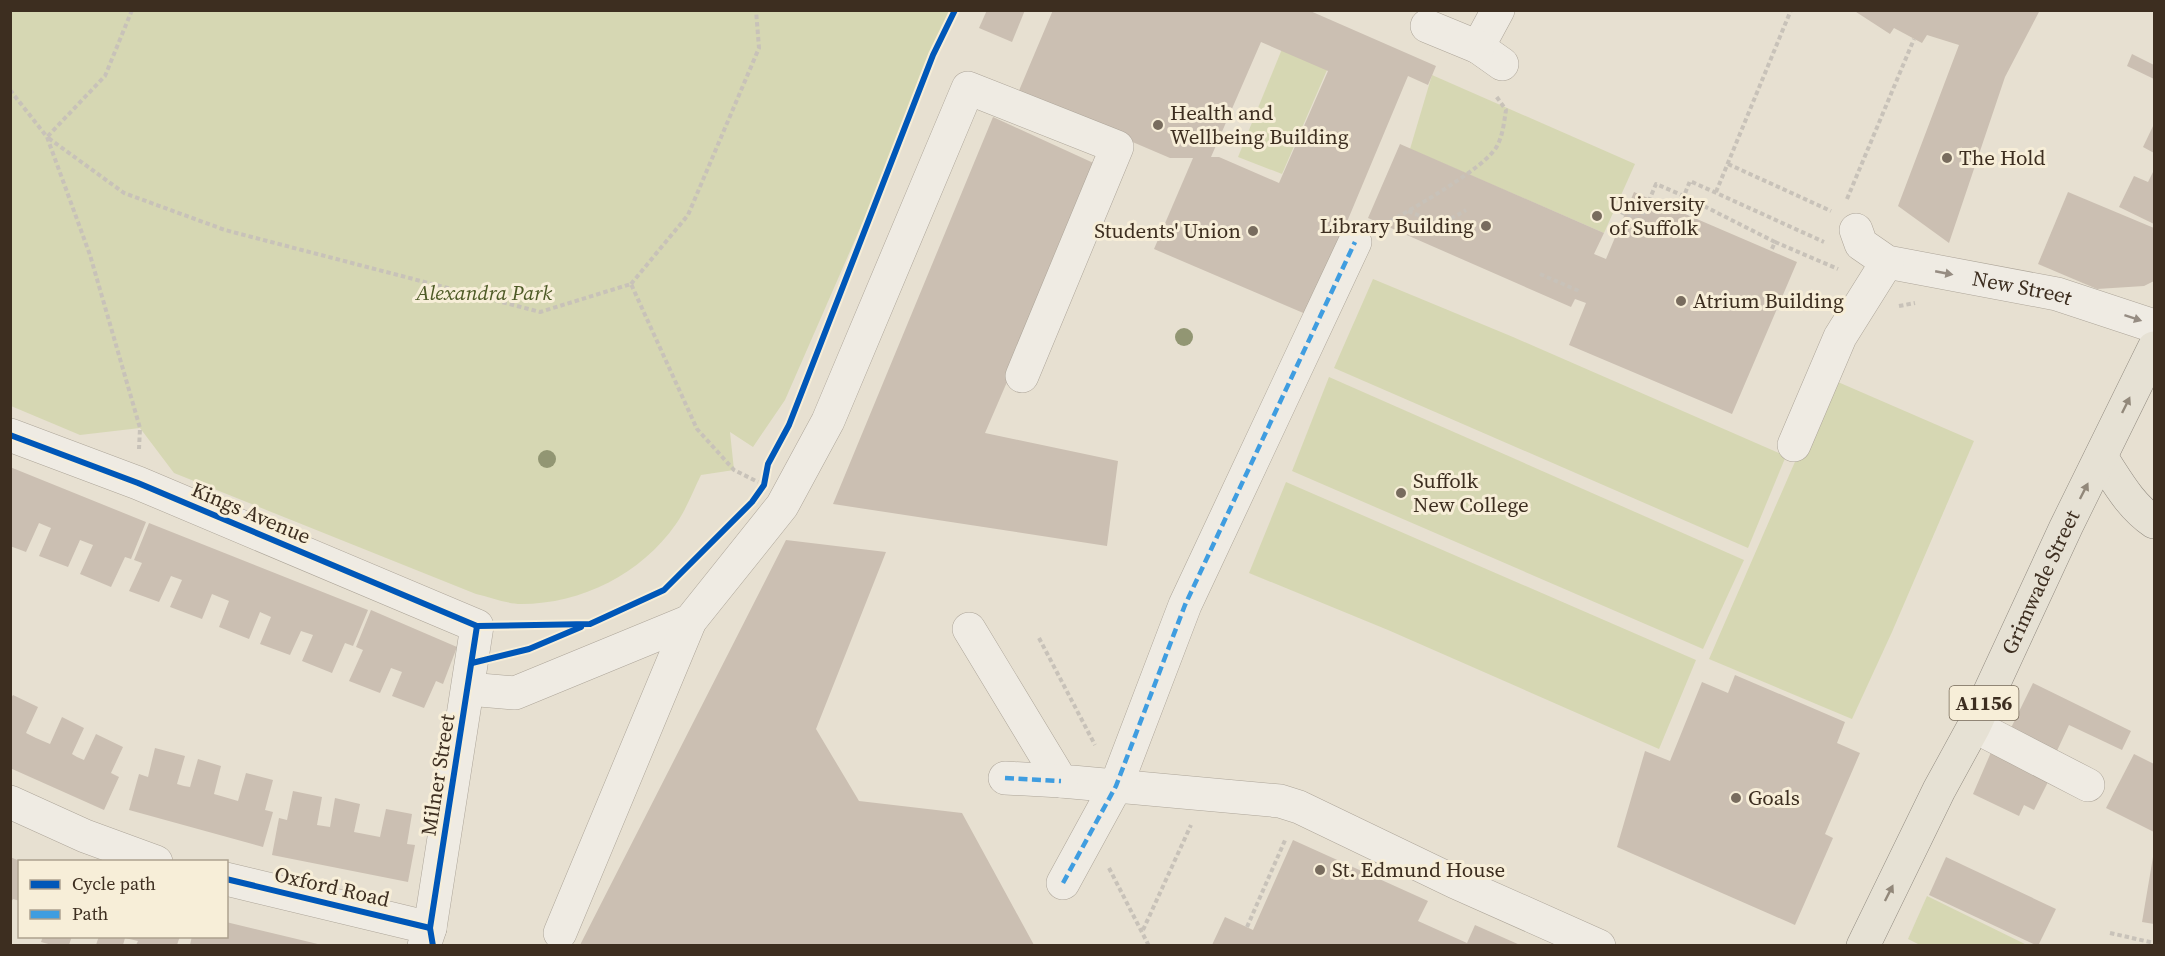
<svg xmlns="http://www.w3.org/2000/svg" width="2165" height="956" font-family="'Source Serif 4',serif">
<rect width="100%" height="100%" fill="#e7e0d1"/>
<g fill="#d6d7b3">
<path d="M10,11L11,10L955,11L785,400L753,447L730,432L734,470L701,475C693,491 686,510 676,524C641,574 582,604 521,604C507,604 490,597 476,594L174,473L140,428L80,435L11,406Z"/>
<polygon points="1282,49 1327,70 1282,174 1238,157"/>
<polygon points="1432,75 1635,164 1604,233 1410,149"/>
<polygon points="1373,279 1513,337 1786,456 1748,548 1334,368"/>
<polygon points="1329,377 1744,560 1703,649 1292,471"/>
<polygon points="1831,379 1974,441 1892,632 1852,719 1709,659"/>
<polygon points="1286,482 1696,660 1659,749 1388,630 1249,573"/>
<polygon points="1927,896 2027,945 1922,946 1908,939"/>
</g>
<g fill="#cbbfb2" fill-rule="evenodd">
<polygon points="987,10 1025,10 1012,42 979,28"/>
<path d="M1053,10H1308L1436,66L1428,85L1408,76L1308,315L1154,249L1193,158H1170L1018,93ZM1261,42L1328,71L1279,183L1219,157H1211Z"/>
<polygon points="1853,10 2040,10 2005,77 1949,243 1898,206 1959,45 1927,35 1922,43 1894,28 1890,34"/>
<polygon points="2132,54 2154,65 2154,79 2127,66"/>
<polygon points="993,117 1100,166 985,433 1118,461 1107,546 833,504"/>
<polygon points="2154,124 2154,153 2143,147"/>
<polygon points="1400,144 1604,233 1594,254 1606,259 1634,192 1797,262 1732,414 1569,345 1586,303 1575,299 1571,307 1368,218"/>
<polygon points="2154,170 2154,224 2119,207 2134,176 2148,182"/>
<polygon points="2068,192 2154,228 2154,281 2144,286 2097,289 2038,264"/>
<polygon points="10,467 146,522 131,559 125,557 111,587 80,574 93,545 80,540 68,567 39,556 51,528 39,523 26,552 10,546"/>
<polygon points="149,523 368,610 353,646 345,643 332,673 302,661 313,635 301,631 290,655 260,644 271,617 260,612 249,639 219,627 229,601 212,594 202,619 170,607 182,580 171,576 159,602 129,591 142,563 134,560"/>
<polygon points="786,540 886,552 816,729 859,801 962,813 1034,945 580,945"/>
<polygon points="371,610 457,647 443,684 436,681 424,708 392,696 402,672 391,668 380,693 349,681 363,650 356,647"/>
<polygon points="1735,675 1845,722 1837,743 1860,753 1825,834 1833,838 1795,925 1617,847 1645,751 1670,761 1702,682 1728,693"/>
<polygon points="2033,683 2131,731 2122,750 2069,725 2055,755 2009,732"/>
<polygon points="13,695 38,707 26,733 36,738 50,744 62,717 84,728 72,754 77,757 84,760 96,734 123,747 111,773 119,777 104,810 10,768 10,700"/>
<polygon points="155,748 185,756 177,784 184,786 190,787 198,759 221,766 214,794 238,801 246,773 273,780 265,810 273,812 263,847 129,810 139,774 148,777"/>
<polygon points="1992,750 2050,778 2034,810 2024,805 2019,816 1973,794"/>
<polygon points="2134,754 2154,764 2154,832 2106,808"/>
<polygon points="293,791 322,797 317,825 330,827 335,798 360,804 354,832 380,837 386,809 412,814 407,844 415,845 408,882 272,855 279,818 287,820"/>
<polygon points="1293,840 1428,901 1418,921 1467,943 1475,925 1520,945 1212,945 1225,917 1253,930"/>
<polygon points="10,857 20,861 20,901 13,899 10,903"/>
<polygon points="1946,857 2056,909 2038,946 1929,895"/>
<polygon points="2153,857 2154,857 2154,924 2142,922"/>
<polygon points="226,922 322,945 190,945 192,936 226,936"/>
<polygon points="43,936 72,936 69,945 52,945 41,942"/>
<polygon points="99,936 180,936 177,945 136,945 138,941 125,938 123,945 96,945"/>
</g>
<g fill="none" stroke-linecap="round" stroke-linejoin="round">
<defs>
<g id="minor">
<polyline points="1498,10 1478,47 1502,64"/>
<polyline points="1427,26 1478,47"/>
<path id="s1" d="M1856,230L1861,244L1887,262L2057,294L2154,326"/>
<polyline points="10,435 138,483 477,626 430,928 424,946"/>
<polyline points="1794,445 1840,337 1887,262"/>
<polyline points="969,629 1061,781 1280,801 1299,807 1455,882 1599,946"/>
<polyline points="468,689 515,693 690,621"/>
<polyline points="1974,726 2088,785"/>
<polyline points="1005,778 1061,781"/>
<polyline points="10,802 85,836 156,862"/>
<polyline points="226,879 430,928"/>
<polyline points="1063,883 1116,786 1185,605 1355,242"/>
<polyline points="560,933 690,621 782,506 828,421 968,88 1117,147 1022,376"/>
</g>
<g id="major">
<path d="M2101,457C2117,481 2130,506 2154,522"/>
<path id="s2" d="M1863,946L1939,790L1974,726L2066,527L2154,348"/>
</g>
</defs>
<use href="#minor" stroke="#ada599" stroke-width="34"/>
<use href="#major" stroke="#928b80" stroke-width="34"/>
<g stroke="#c8c2b9" stroke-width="4" stroke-dasharray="4.5 3" stroke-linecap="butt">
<polyline points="132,10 105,76 47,137 124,193 225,230 540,312 631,284 697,429 734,470 758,482"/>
<polyline points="10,90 47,137 90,255 140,428 139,449"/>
<polyline points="1728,164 1831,211"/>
<polyline points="1716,192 1791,10"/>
<polyline points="1684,196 1775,242 1771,251"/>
<polyline points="1847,199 1914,39"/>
<polyline points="1614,209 1641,221"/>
<path d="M1408,211C1435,222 1439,227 1466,210"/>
<path d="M1384,225C1409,210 1485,169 1497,146C1503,135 1504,122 1506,110L1496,96"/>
<polyline points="1637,229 1656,184 1684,196 1690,181 1824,242"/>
<polyline points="1775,242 1838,269"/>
<polyline points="1540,274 1579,291"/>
<polyline points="631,284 688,215 759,48 756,10"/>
<polyline points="1899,306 1915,303"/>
<polyline points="1039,638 1095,745"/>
<polyline points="1109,868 1149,946"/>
<polyline points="1247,927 1286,838"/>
<polyline points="1143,930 1191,825"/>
<polyline points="2110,933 2154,943"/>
</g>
<use href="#minor" stroke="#efebe3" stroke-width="33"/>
<use href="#major" stroke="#e6e1d4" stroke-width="33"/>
<g stroke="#3f9de0" stroke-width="4.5" stroke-dasharray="9 4.5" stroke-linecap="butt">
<polyline points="1005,778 1061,781"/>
<polyline points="1063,883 1116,786 1185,605 1355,242"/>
</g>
<defs>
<g id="cycleway">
<polyline points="10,435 138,483 477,626 590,624 664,590 752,502 764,485 768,464 789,425 933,55 955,10"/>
<polyline points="472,663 529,649 581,627"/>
<polyline points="226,879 430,928"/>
<polyline points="433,946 430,928 477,626"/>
</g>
</defs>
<use href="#cycleway" stroke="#f7eed8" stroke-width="10"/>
<use href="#cycleway" stroke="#0057b8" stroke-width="6"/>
</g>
<g fill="#929673">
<circle cx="1184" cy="337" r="9"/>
<circle cx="547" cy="459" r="9"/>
</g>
<defs><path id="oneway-solid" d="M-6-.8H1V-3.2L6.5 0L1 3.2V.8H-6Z" transform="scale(1.5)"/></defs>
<g fill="#968c82">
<use href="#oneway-solid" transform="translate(1944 273) rotate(11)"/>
<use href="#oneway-solid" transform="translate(2133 318) rotate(18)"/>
</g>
<g fill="#92887a">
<use href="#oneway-solid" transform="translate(2126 405) rotate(-64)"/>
<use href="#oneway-solid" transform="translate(2084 491) rotate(-63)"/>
<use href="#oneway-solid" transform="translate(1889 893) rotate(-63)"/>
</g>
<g fill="#786c5e" stroke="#f7eed8" stroke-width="2">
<circle cx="1158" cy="125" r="6"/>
<circle cx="1947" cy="158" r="6"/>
<circle cx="1597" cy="216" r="6"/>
<circle cx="1486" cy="226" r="6"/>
<circle cx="1253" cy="231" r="6"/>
<circle cx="1681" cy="301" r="6"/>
<circle cx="1401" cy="493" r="6"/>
<circle cx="1736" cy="798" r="6"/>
<circle cx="1320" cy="870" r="6"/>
</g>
<g text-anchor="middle" stroke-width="6" stroke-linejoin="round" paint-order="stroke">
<rect fill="#f7eed8" stroke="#756857" stroke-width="1.5" x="1949.5" y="686" width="69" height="34" rx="4.5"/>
<g font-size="20" font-weight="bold" fill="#3d2e20">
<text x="1984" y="710">A1156</text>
</g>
<g font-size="21" fill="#3d2e20" stroke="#f7eed8" text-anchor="start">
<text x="1170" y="120">Health and<tspan x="1170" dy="24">Wellbeing Building</tspan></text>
<text x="1959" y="165">The Hold</text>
<text x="1609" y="211">University<tspan x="1609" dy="24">of Suffolk</tspan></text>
<text x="1474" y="233" text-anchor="end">Library Building</text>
<text x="1241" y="238" text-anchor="end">Students' Union</text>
<text x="1693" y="308">Atrium Building</text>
<text x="1413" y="488">Suffolk<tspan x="1413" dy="24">New College</tspan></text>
<text x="1748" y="805">Goals</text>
<text x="1332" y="877">St. Edmund House</text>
</g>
<g font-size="21" fill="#3d2e20" stroke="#f7eed8">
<text dy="7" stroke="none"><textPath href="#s1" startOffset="184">New Street</textPath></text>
<text transform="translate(251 513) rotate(23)" y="7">Kings Avenue</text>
<text dy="7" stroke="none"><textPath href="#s2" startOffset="405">Grimwade Street</textPath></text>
<text transform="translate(438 775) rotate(-81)" y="7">Milner Street</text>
<text transform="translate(332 887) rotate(13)" y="7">Oxford Road</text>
</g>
<g font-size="21" font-style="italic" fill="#4d5a26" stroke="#f7eed8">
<text x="484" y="300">Alexandra Park</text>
</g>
</g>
<rect width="2165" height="956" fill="none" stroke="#3d2e20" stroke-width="24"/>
<rect x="18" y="860" width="210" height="78" fill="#f7eed8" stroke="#ada18e" stroke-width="1.5"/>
<rect x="30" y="880" width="30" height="9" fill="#0057b8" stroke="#ada18e" stroke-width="1.5"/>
<text x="72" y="890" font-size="18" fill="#3d2e20">Cycle path</text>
<rect x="30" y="910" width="30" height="9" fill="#3f9de0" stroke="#ada18e" stroke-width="1.5"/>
<text x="72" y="920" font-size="18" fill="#3d2e20">Path</text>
</svg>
